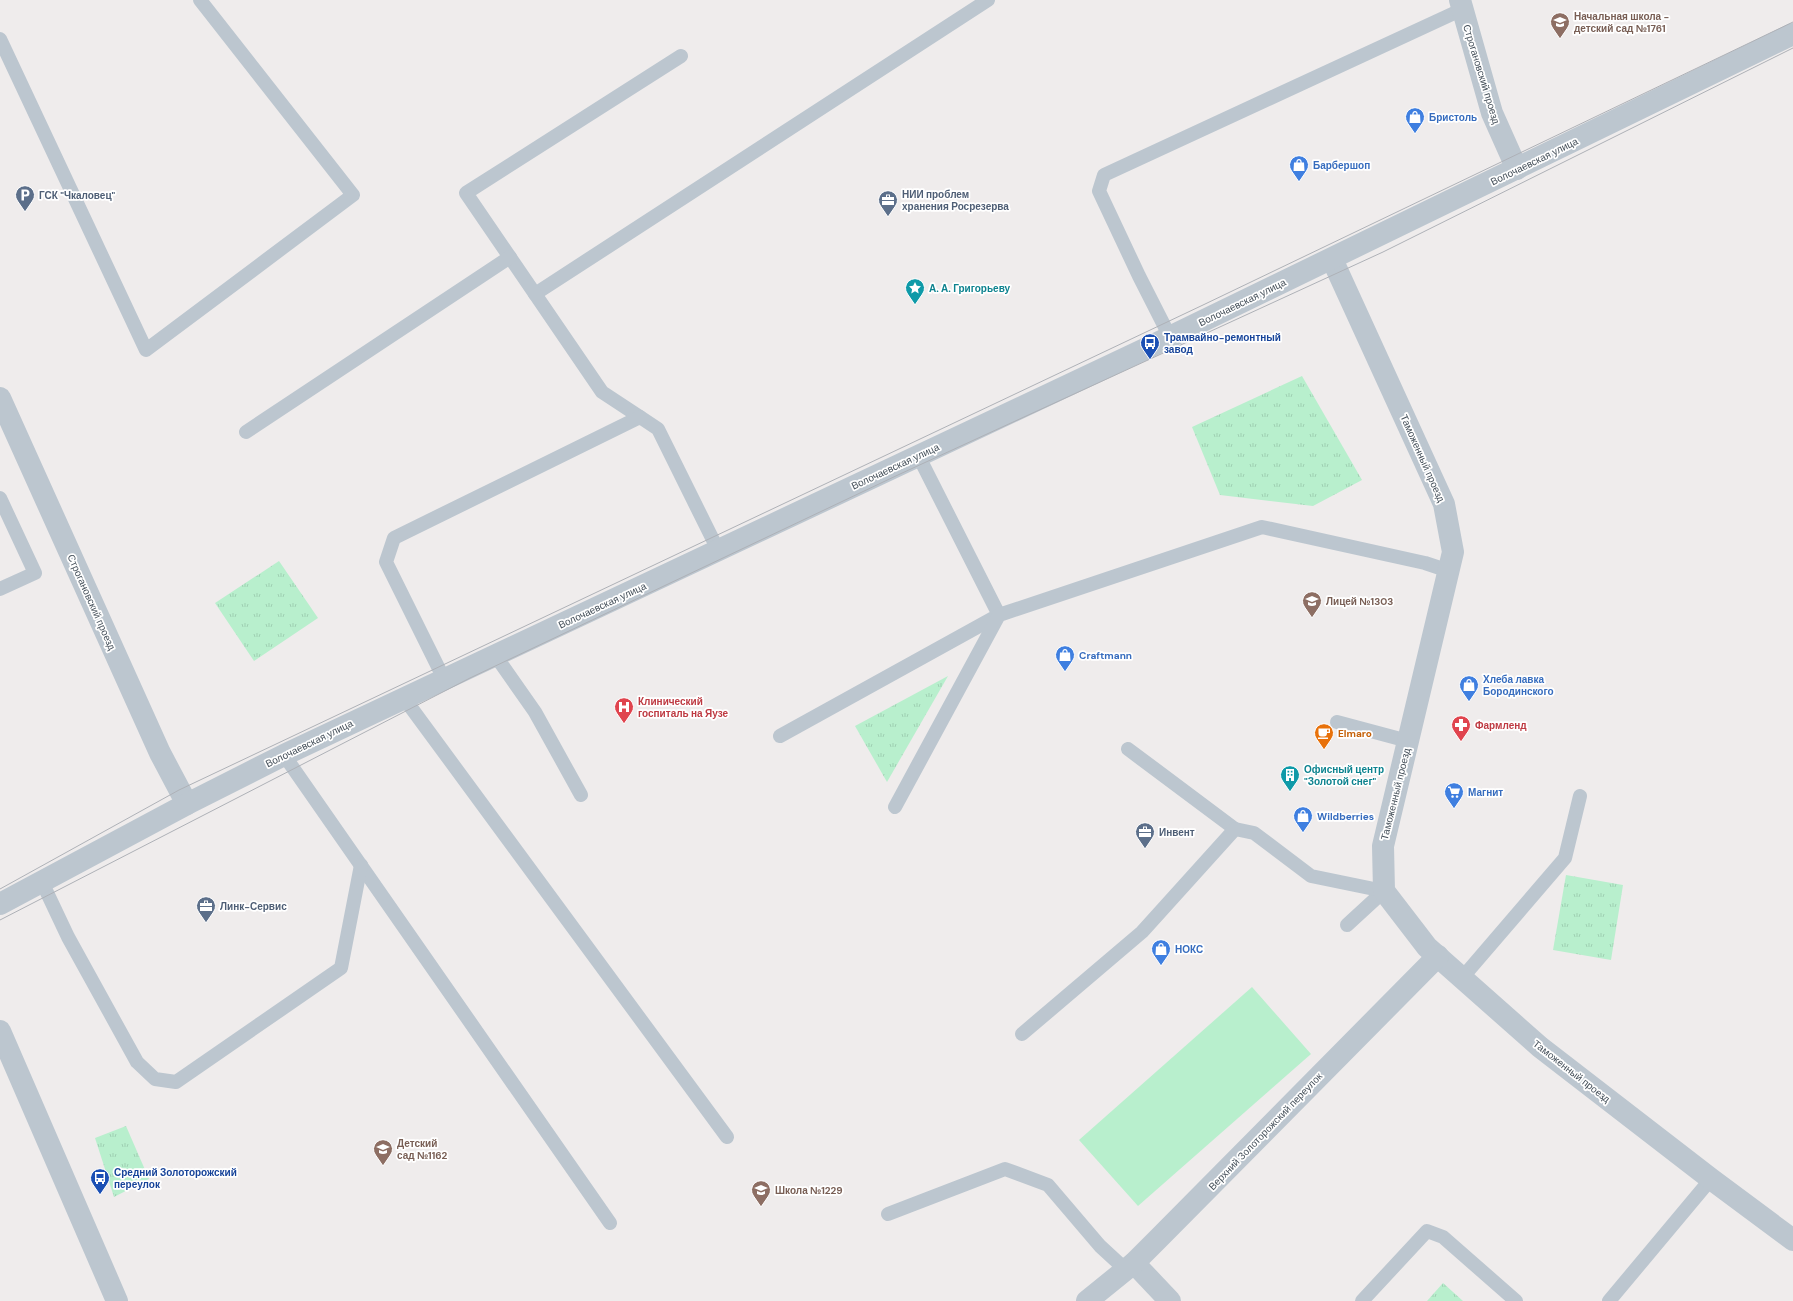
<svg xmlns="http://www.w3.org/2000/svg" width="1793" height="1301" font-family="'DM Sans',sans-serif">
<defs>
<pattern id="grass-tufts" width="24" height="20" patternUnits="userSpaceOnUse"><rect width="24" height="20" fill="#b8efcd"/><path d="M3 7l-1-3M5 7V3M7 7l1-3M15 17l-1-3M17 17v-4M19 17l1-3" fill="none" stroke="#9fcfb2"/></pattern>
</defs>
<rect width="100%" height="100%" fill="#efecec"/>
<g fill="url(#grass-tufts)">
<polygon points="1302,376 1362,480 1313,506 1220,495 1192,427"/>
<polygon points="279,561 318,618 254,661 215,603"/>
<polygon points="948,676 887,782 855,726"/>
<polygon points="1566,875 1623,885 1611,960 1553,950"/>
<polygon points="126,1126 149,1179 114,1197 95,1138"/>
<polygon points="1443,1283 1463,1301 1427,1301"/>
</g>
<polygon fill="#b8efcd" points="1252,987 1311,1054 1138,1206 1079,1140"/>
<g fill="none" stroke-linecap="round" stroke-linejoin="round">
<g stroke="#bcc6cf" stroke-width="14">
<polyline points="0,39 146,350 353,195 200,0"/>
<polyline points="535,294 988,0"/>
<polyline points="1170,337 1139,276 1099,191 1104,175 1463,9"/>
<polyline points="640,417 602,392 466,193 681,56"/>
<polyline points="246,432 510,257"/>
<polyline points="0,498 35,573 0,589"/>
<polyline points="495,655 535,712 581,795"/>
<polyline points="444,679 386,562 394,538 640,417 658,429 718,550"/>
<polyline points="404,698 727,1137"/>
<polyline points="1337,722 1408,741"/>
<polyline points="780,736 999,615 918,455"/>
<polyline points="1128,749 1235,829"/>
<polyline points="284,755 610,1223"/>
<polyline points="895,807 999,615 1262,527 1425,563 1449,571"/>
<polyline points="42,882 68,937 137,1062 155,1079 176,1082 341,968 361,865"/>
<polyline points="1347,925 1384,891"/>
<polyline points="1462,978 1565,858 1580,796"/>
<polyline points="1022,1034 1142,932 1235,829 1254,833 1311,876 1384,891"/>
<polyline points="888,1214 1005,1169 1048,1185 1100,1246 1126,1270"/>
<polyline points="1362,1301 1427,1231 1443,1237 1516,1301"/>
<polyline points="1609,1301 1711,1179"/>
</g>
<g stroke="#bcc6cf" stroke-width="22">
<polyline points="1460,0 1492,113 1517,169"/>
<polyline points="1332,259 1444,504 1453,552 1383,846 1384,891 1427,947 1540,1047 1711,1179 1793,1240"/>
<polyline points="0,398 160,753 187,804"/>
<polyline points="1134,1263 1170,1301"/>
<polyline points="1087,1301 1134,1263 1157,1240 1438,956"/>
</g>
<g stroke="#bcc6cf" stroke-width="22">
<polyline points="0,904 187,804 284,755 1145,349 1793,34"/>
<polyline points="0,1031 117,1301"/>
</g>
<g stroke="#aeb1b7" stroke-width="1">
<polyline points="0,889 179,790 1203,305 1793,22"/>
<polyline points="0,920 470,678 900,474 1383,252 1793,48"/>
</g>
</g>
<defs>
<symbol id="school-pin" viewBox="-11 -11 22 30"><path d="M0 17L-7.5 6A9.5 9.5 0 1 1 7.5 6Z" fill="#8d6e63" stroke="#fff"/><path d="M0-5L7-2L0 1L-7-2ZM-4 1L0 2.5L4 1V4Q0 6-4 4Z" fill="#fff"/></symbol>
<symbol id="shop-pin" viewBox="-11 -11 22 30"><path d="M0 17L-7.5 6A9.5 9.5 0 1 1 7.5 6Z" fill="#3f7fe0" stroke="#fff"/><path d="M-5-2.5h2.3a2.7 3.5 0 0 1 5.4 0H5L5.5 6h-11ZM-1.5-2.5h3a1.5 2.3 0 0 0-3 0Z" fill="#fff"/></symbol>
<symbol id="parking-pin" viewBox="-11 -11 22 30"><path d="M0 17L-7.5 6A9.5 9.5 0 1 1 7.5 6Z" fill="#5c6f8a" stroke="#fff"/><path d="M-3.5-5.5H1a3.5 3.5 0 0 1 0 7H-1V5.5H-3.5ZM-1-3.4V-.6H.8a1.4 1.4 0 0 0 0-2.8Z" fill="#fff"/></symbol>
<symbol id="office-pin" viewBox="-11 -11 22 30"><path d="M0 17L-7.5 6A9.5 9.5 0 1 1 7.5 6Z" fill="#5c6f8a" stroke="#fff"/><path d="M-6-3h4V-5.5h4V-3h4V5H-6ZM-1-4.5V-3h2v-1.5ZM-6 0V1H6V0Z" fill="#fff"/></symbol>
<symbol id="sight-pin" viewBox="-11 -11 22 30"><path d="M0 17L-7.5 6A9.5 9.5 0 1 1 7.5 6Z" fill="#0f9aa8" stroke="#fff"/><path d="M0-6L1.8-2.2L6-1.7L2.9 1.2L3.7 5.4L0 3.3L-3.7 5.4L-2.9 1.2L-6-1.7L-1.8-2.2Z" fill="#fff"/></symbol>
<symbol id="bus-pin" viewBox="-11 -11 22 30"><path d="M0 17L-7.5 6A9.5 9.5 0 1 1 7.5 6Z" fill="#1a4fb4" stroke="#fff"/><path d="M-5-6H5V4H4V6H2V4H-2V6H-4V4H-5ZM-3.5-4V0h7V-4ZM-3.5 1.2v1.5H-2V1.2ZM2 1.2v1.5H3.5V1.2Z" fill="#fff"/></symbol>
<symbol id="hospital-pin" viewBox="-11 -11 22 30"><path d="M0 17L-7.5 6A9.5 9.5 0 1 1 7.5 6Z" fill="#e0444e" stroke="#fff"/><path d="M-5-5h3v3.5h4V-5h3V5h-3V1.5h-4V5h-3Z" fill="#fff"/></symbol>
<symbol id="pharmacy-pin" viewBox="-11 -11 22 30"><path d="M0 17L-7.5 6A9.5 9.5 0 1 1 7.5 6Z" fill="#e0444e" stroke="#fff"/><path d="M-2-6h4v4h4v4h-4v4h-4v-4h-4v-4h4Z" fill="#fff"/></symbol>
<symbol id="cafe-pin" viewBox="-11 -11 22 30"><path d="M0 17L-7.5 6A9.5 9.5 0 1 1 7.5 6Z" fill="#e8710a" stroke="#fff"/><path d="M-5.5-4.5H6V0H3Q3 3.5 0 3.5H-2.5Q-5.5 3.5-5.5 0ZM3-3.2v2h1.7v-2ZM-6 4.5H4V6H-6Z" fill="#fff"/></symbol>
<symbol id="building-pin" viewBox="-11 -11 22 30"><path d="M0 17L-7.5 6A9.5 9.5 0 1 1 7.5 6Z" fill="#0f9aa8" stroke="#fff"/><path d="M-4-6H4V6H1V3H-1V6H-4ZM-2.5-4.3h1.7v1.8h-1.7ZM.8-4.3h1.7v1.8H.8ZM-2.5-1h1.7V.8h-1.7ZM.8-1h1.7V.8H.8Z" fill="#fff"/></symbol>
<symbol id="supermarket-pin" viewBox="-11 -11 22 30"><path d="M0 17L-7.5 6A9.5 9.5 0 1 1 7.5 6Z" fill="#3f7fe0" stroke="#fff"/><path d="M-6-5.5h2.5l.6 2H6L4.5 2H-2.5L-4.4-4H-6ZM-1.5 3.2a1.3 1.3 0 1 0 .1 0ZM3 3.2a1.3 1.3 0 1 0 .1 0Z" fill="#fff"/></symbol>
</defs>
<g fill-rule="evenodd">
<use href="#school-pin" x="1549" y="11" width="22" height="30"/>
<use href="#shop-pin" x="1404" y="106" width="22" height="30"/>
<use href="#shop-pin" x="1288" y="154" width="22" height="30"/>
<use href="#parking-pin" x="14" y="184" width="22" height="30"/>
<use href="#office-pin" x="877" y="189" width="22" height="30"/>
<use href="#sight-pin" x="904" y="277" width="22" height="30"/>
<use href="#bus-pin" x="1139" y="332" width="22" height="30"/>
<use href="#school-pin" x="1301" y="590" width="22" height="30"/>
<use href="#shop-pin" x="1054" y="644" width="22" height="30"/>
<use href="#shop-pin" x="1458" y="674" width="22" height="30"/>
<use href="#hospital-pin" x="613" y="696" width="22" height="30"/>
<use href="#pharmacy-pin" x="1450" y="714" width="22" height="30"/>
<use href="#cafe-pin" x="1313" y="722" width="22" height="30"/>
<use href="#building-pin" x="1279" y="764" width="22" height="30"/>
<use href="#supermarket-pin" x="1443" y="781" width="22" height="30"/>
<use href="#shop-pin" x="1292" y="805" width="22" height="30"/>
<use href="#office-pin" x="1134" y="821" width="22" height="30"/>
<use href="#office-pin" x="195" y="895" width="22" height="30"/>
<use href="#shop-pin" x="1150" y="938" width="22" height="30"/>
<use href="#school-pin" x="372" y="1138" width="22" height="30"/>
<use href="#bus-pin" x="89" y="1167" width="22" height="30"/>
<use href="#school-pin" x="750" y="1179" width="22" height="30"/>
</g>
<g text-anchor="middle" stroke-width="3.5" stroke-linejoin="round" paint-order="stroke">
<g font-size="10" font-weight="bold" fill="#785e54" stroke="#fff" text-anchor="start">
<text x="1574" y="20">Начальная школа -<tspan x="1574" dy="12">детский сад №1761</tspan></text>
<text x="1326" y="605">Лицей №1303</text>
<text x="397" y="1147">Детский<tspan x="397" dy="12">сад №1162</tspan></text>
<text x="775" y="1194">Школа №1229</text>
</g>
<g font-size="10" fill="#444f59" stroke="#fff">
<text transform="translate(1482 74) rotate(73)" y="4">Строгановский проезд</text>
<text transform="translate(1534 161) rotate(-26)" y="4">Волочаевская улица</text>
<text transform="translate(1242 302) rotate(-26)" y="4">Волочаевская улица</text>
<text transform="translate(1423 458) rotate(66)" y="4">Таможенный проезд</text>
<text transform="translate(895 466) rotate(-25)" y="4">Волочаевская улица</text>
<text transform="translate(92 602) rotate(66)" y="4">Строгановский проезд</text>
<text transform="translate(602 605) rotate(-25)" y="4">Волочаевская улица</text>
<text transform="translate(309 743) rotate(-26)" y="4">Волочаевская улица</text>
<text transform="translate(1395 794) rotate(-76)" y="4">Таможенный проезд</text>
<text transform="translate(1572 1071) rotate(38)" y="4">Таможенный проезд</text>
<text transform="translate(1265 1131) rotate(-46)" y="4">Верхний Золоторожский переулок</text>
</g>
<g font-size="10" font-weight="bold" fill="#366cbe" stroke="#fff" text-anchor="start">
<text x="1429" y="121">Бристоль</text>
<text x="1313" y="169">Барбершоп</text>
<text x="1079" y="659">Craftmann</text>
<text x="1483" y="683">Хлеба лавка<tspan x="1483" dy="12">Бородинского</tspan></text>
<text x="1468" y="796">Магнит</text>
<text x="1317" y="820">Wildberries</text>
<text x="1175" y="953">НОКС</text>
</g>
<g font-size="10" font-weight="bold" fill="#4e5e75" stroke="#fff" text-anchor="start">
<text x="902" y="198">НИИ проблем<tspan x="902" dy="12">хранения Росрезерва</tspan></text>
<text x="39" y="199">ГСК "Чкаловец"</text>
<text x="1159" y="836">Инвент</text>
<text x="220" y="910">Линк-Сервис</text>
</g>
<g font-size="10" font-weight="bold" fill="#0d838f" stroke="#fff" text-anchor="start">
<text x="929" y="292">А. А. Григорьеву</text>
<text x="1304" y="773">Офисный центр<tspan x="1304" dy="12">"Золотой снег"</tspan></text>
</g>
<g font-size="10" font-weight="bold" fill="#164399" stroke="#fff" text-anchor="start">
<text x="1164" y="341">Трамвайно-ремонтный<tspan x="1164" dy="12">завод</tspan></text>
<text x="114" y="1176">Средний Золоторожский<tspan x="114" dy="12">переулок</tspan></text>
</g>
<g font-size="10" font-weight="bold" fill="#be3a42" stroke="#fff" text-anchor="start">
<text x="638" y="705">Клинический<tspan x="638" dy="12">госпиталь на Яузе</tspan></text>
<text x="1475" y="729">Фармленд</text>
</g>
<g font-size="10" font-weight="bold" fill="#c56008" stroke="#fff" text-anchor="start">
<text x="1338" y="737">Elmaro</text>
</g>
</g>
</svg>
